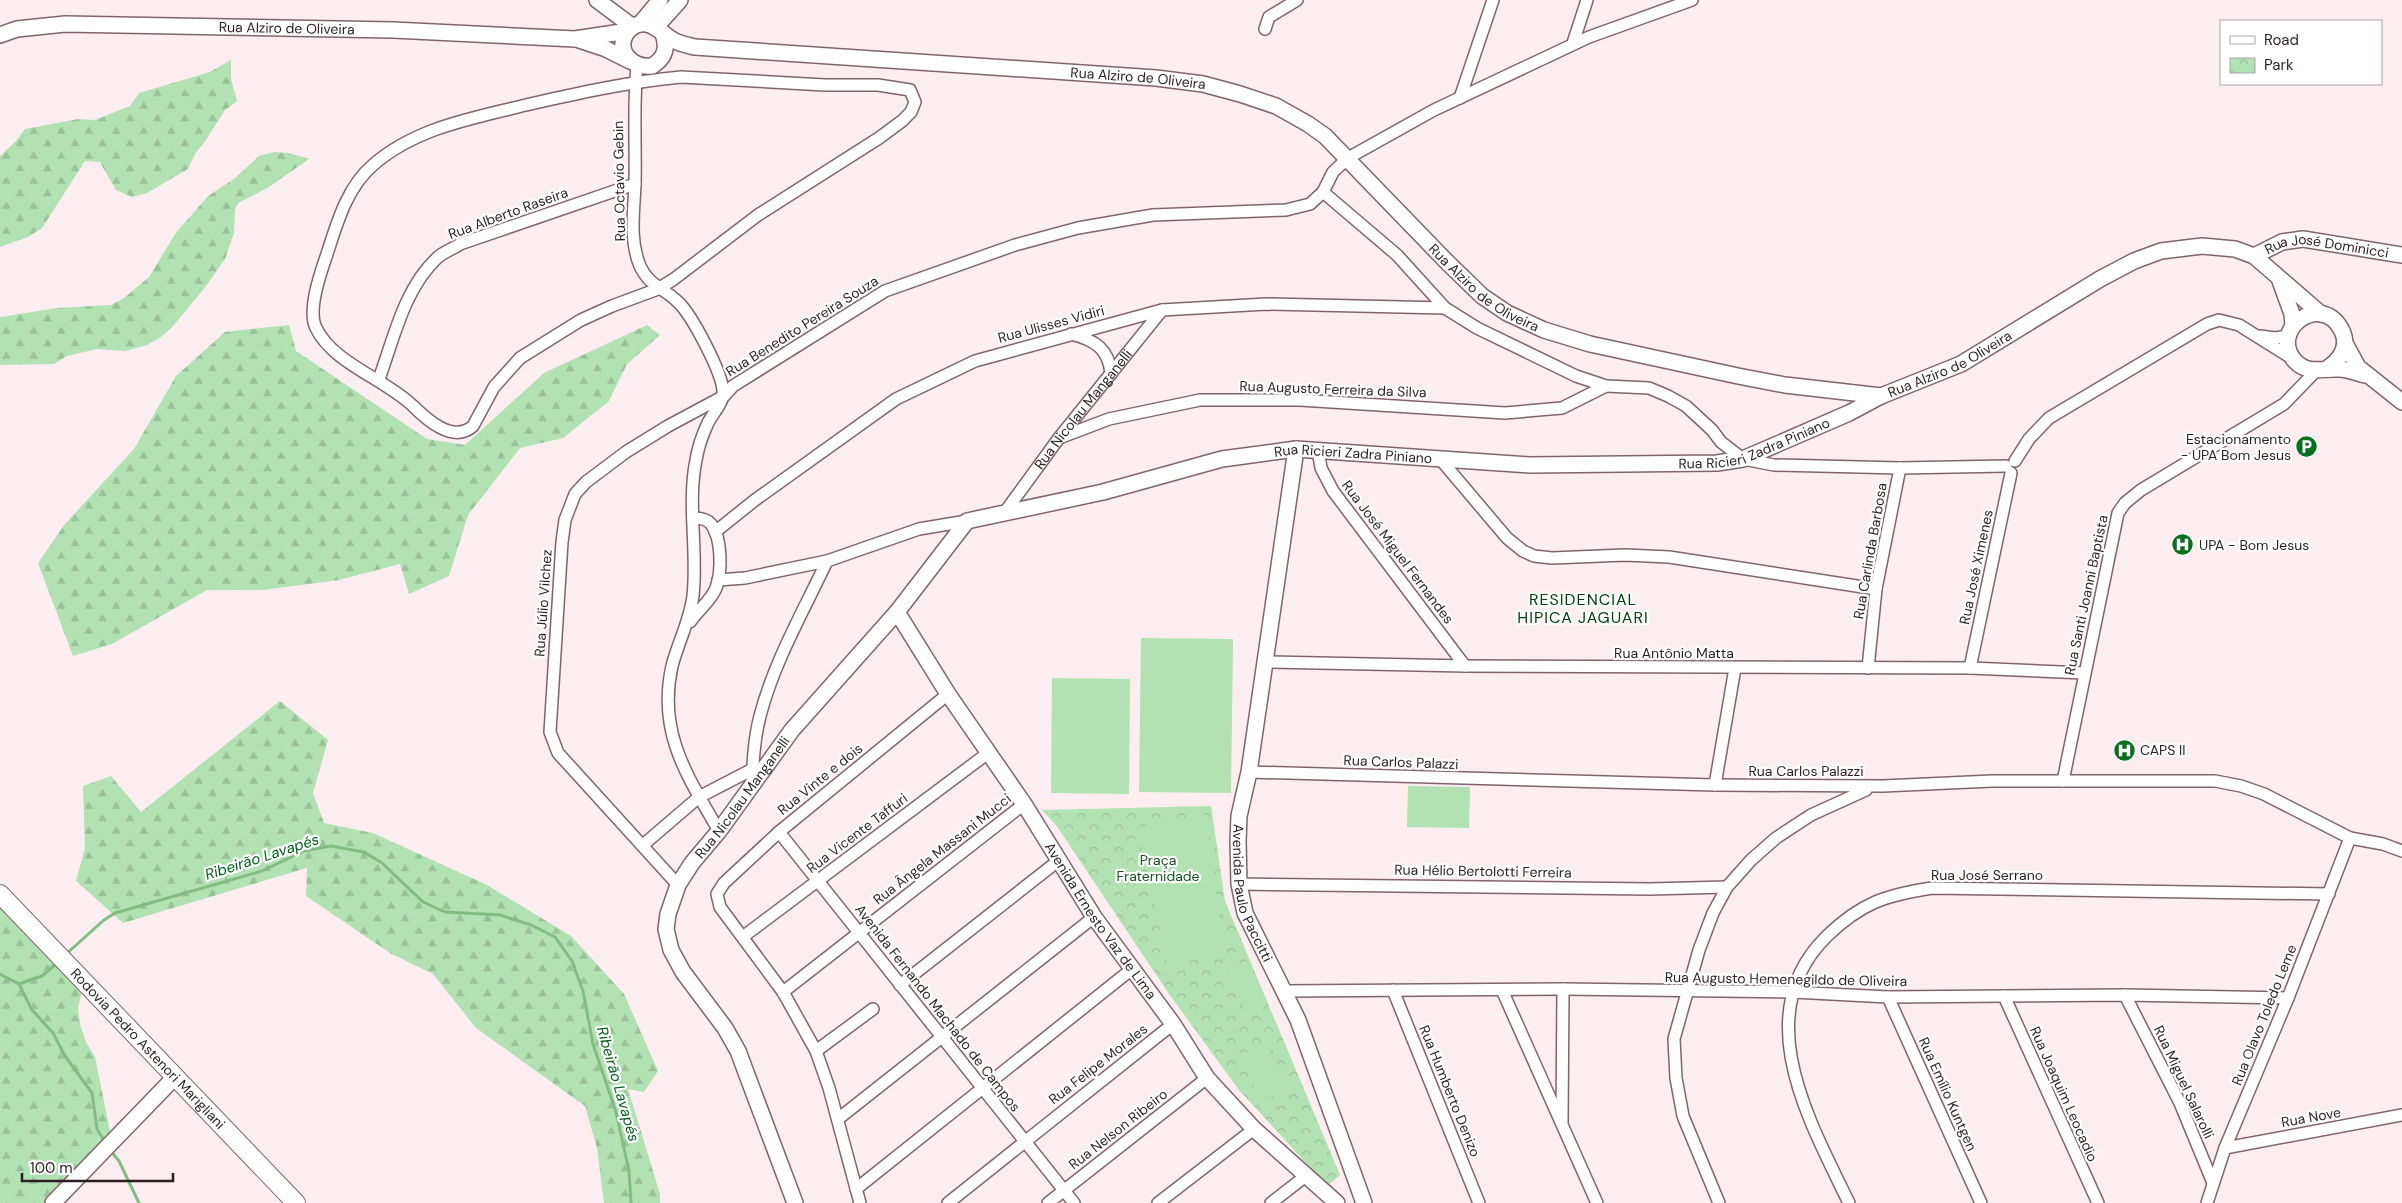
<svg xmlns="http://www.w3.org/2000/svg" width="2402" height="1203" font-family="'DM Sans',sans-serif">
<defs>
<pattern id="forest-firs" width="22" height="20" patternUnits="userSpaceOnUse" patternTransform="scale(1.25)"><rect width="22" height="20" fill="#b2e1b3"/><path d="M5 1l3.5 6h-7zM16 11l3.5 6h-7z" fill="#99c19a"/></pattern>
<pattern id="park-crowns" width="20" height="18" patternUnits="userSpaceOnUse" patternTransform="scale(1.25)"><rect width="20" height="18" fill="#b2e1b3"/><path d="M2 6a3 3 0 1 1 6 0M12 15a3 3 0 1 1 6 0" fill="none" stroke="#99c19a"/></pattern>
</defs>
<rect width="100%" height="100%" fill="#fbedf0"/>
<g fill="url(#forest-firs)">
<polygon points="231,60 231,79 237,101 225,110 206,140 195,154 188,169 147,193 132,197 116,190 100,162 85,161 42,228 28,237 0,247 0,156 16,141 25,129 78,119 95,120 130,106 139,93 210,72"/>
<polygon points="274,152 289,153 309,159 269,187 238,203 235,210 234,233 225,259 203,290 173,326 161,337 147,345 125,351 97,349 67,356 54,364 0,365 0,317 57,308 111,305 124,298 149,277 175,234 208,196 234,179 259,156"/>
<polygon points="289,325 296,351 427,439 465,445 544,373 647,325 660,335 627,364 609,401 563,438 520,448 468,515 449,576 409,594 400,564 339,580 263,590 207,590 112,644 73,656 38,563 65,524 134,449 176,376 225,332"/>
<polygon points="280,701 328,740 313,793 324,823 373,833 487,885 571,936 624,994 658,1071 644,1092 628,1089 660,1194 660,1203 604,1203 597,1148 585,1106 476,1028 433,974 390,953 306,896 307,868 123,923 76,881 85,848 83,786 111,776 141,812"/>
<polygon points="0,906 82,991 78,1008 80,1024 86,1042 95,1057 111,1136 47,1203 0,1203"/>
</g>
<polygon fill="url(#park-crowns)" points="1211,806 1225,901 1340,1175 1327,1186 1239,1090 1169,994 1056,825 1042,810"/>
<g fill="#b2e1b3">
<polygon points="1141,638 1233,639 1231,793 1139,792"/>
<polygon points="1052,678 1130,679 1129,794 1051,793"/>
<polygon points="1408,786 1470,787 1469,828 1407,827"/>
<polygon points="1206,814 1224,950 1175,966 1167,963 1138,827"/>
<polygon points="1247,961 1267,1001 1246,1012 1226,972"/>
<polygon points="1267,1043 1287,1089 1261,1102 1240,1056"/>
</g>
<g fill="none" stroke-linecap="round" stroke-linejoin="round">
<g stroke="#81bd83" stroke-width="3">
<polyline points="65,955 104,920 115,913 262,871 304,851 331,846 364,852 382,863 423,902 445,912 500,915 531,925 555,937 572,961 583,991 593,1044 616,1112 629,1171 631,1203"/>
<polyline points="0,974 19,984 42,976 57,963"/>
<polyline points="19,984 32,1010 53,1033 65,1056 92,1093 97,1129 105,1142"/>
<polyline points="110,1150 119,1161 139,1203"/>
</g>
<defs>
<g id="street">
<polyline points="1265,29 1269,17 1297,0"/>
<polyline points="1573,43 1587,0"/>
<path d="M637,66C633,105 636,144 635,184C634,211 629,240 640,266C649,286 664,288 678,302C692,315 723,374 723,392C724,403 711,415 707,425C702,436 698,448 696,460C687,504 698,551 693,596C690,620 678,643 672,666C657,733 688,777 719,831"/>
<path d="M681,77L825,85H878L910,90L915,102L911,112L902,121L879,138L758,215L674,279L658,289L612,306L581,320L520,358L494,387L473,426C453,444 426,419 412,405C383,378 333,363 316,328C307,310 321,272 327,254C337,223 347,187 373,165C415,128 473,118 526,105C578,93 628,82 681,77Z"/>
<polyline points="1460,98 1493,0"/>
<polyline points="1323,192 1397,255 1445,308 1477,328 1576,376 1606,386 1649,388 1668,396 1686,406 1712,430 1721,442 1743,459 1774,465 1900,468 2006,466"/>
<path d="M1071,334C1095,340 1109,349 1111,374"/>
<polyline points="2260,336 2275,338 2289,336"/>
<path d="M379,379C394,338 404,289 437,258C443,252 453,249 460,244L635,184"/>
<polyline points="1059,438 1109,419 1200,400 1300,400 1505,413 1562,408 1606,386"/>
<polyline points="1318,450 1321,468 1333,491 1465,666"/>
<polyline points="1441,460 1507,538 1523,551 1534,556 1552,558 1625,555 1669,557 1876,589"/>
<polyline points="2015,461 2029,439 2049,418 2207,324 2219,320 2239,325 2293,359"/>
<path id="s1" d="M1005,512L1059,438L1162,310"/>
<polyline points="715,532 755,500 896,399 975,361 1162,310 1266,304 1445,308"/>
<polyline points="718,580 745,578 827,561 919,529 967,521"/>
<path d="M690,622C697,611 711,601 716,588C722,572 722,538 711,524C707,519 699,518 693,518"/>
<polyline points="1264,662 1465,666 1970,668 2084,673"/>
<polyline points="1868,668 1876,589 1900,468"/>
<polyline points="1970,668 2011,473"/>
<polyline points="1249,772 1715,785 1883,786 1992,781 2215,781 2241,786 2264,794 2350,838 2383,844 2402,851"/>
<polyline points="2063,781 2118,513 2125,503 2141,490 2284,404 2316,371"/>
<path d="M752,785C753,762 754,739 760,716C774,662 803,612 827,561"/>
<polyline points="1715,785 1735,668"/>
<polyline points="779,832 1074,1203"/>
<polyline points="643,845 699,797 753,769"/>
<polyline points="1239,884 1650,889 1727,887"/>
<polyline points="678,885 558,753 550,732 562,542 565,520 575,494 586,482 626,452 668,426 724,396 733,386 885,291 1015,245 1078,228 1153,215 1286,210 1310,204 1323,192 1333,172 1348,158 1434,110 1589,37 1692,0"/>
<polyline points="744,936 988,753"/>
<polyline points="900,985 1058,861"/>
<polyline points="1393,990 1479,1203"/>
<polyline points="1502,990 1597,1203"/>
<polyline points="1284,991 1563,989 1793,992 1888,997 2125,995 2288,998"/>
<polyline points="783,992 1024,804"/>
<polyline points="2125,995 2180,1103 2213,1183"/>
<polyline points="2004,996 2098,1203"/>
<polyline points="1888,997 1981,1203"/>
<polyline points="816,1051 873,1009"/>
<polyline points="838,1119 1094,917"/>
<polyline points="1562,1122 1563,989"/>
<polyline points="2225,1148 2402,1115"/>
<polyline points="856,1189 1132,969"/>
<polyline points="860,1203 829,1088 816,1051 783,992 720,907 717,894 724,883 779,832 948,694"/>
<polyline points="948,1203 1173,1024"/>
<polyline points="1048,1203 1207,1078"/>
<polyline points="1158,1203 1254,1129"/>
<polyline points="1271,1203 1307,1175"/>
<polyline points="1719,1203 1683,1116 1676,1078 1674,1039 1699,950 1713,913 1727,887 1751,860 1776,838 1811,815 1866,790"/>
<path d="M1849,1203C1810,1122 1747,1014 1827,936C1861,903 1886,895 1932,888L2329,894"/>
<polyline points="2207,1203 2225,1148 2288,998 2350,838"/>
</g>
<g id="secondary">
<polyline points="597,0 633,27"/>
<polyline points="640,24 660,0"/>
<polyline points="656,27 680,0"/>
<path id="s2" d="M663,34C668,48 665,58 652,66C631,69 613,48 629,30C645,14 660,32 673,40C680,44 687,45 695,47L1156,78L1203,84L1240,94L1276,106L1308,124L1325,136L1445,260L1482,296L1507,313L1544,330L1590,344L1738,376L1785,385L1881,396L1961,364L2100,279L2134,261L2161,251L2202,246L2235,249L2254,256L2321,314"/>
<path id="s3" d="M0,35L17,29L65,24L393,30L575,39L628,31"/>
<polyline points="579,40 606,49 630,61"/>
<path id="s4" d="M2254,256L2282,242L2303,239L2402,255"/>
<polyline points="2280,281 2292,314 2293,326"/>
<polyline points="2345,343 2358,367 2402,402"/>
<path d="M2328,368C2341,359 2350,345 2341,329C2320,291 2268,331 2295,361C2308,375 2323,368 2339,369C2348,369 2356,373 2365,375"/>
<path id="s5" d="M1296,449L1249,772L1239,816L1238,841L1239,884L1245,913L1298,1020L1364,1203"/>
<path id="s6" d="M897,612L948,694L1024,804L1094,917L1173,1024L1207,1078L1254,1129L1337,1203"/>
<polyline points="53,1203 174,1078"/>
<path id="s7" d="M795,1203L738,1051L725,1028L683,972L671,950L666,929L668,914L678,885L692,863L719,831L792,730L897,612L967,521L1103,492L1222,459L1296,449L1530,465L1717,463L1743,459L1849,413L1881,396"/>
</g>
<g id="primary">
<path id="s8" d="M0,894L296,1203"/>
</g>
</defs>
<use href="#street" stroke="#81646b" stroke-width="14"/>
<use href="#secondary" stroke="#81646b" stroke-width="18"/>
<use href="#primary" stroke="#81646b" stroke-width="20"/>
<use href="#street" stroke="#fff" stroke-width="11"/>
<use href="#secondary" stroke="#fff" stroke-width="15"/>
<use href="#primary" stroke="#fff" stroke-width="18"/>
</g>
<defs>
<symbol id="parking-disc" viewBox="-11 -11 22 22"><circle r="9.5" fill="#0a7020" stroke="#fff"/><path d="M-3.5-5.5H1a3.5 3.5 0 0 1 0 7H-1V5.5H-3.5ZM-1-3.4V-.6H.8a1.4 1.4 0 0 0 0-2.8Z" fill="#fff"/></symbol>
<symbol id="hospital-disc" viewBox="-11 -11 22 22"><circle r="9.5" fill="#0a7020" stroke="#fff"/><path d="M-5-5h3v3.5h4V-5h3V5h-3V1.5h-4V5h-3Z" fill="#fff"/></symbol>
</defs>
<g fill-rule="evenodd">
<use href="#parking-disc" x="2294" y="434" width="25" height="25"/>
<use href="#hospital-disc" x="2170" y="532" width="25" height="25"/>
<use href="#hospital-disc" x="2112" y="738" width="25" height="25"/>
</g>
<g text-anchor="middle" stroke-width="4.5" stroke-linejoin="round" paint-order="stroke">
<g font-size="14" fill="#2a1e21" stroke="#fff">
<text dy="5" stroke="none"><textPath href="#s3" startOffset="288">Rua Alziro de Oliveira</textPath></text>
<text dy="5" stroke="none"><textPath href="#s2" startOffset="612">Rua Alziro de Oliveira</textPath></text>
<text transform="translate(619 181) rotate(-91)" y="5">Rua Octavio Gebin</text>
<text transform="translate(508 213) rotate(-20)" y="5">Rua Alberto Raseira</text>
<text dy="5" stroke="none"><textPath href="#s4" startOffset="76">Rua José Dominicci</textPath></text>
<text dy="5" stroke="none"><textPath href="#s2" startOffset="1032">Rua Alziro de Oliveira</textPath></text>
<text transform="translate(1051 324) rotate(-15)" y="5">Rua Ulisses Vidiri</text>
<text transform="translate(802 326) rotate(-32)" y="5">Rua Benedito Pereira Souza</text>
<text dy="5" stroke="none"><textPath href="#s2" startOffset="1526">Rua Alziro de Oliveira</textPath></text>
<text transform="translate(1333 389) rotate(2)" y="5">Rua Augusto Ferreira da Silva</text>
<text dy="5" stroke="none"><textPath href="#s1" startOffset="129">Rua Nicolau Manganelli</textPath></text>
<text dy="5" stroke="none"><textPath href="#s7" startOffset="1616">Rua Ricieri Zadra Piniano</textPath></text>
<text dy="5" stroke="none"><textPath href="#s7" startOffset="1211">Rua Ricieri Zadra Piniano</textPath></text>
<text transform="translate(1870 551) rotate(-80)" y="5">Rua Carlinda Barbosa</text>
<text transform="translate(1398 552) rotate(53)" y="5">Rua José Miguel Fernandes</text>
<text transform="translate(1976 567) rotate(-78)" y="5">Rua José Ximenes</text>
<text transform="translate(2086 595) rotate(-78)" y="5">Rua Santi Joanni Baptista</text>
<text transform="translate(543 603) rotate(-86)" y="5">Rua Júlio Vilchez</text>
<text x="1674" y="658">Rua Antônio Matta</text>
<text transform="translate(1401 762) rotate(2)" y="5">Rua Carlos Palazzi</text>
<text x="1806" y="776">Rua Carlos Palazzi</text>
<text transform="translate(820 779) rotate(-39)" y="5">Rua Vinte e dois</text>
<text dy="5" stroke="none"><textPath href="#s7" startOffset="460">Rua Nicolau Manganelli</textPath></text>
<text transform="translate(857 833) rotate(-37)" y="5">Rua Vicente Taffuri</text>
<text transform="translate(942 849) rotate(-38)" y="5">Rua Ângela Massani Mucci</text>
<text transform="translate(1483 871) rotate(1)" y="5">Rua Hélio Bertolotti Ferreira</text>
<text x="1987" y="880">Rua José Serrano</text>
<text dy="5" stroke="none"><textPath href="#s5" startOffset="451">Avenida Paulo Paccitti</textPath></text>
<text dy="5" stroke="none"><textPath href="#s6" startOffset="370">Avenida Ernesto Vaz de Lima</textPath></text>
<text transform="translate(1786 979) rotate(1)" y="5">Rua Augusto Hemenegildo de Oliveira</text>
<text transform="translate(938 1008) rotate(52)" y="5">Avenida Fernando Machado de Campos</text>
<text transform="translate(2264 1015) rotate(-68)" y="5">Rua Olavo Toledo Leme</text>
<text dy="5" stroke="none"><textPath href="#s8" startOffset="214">Rodovia Pedro Astenori Marigliani</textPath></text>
<text transform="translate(1098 1064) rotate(-38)" y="5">Rua Felipe Morales</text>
<text transform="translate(2184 1082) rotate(65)" y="5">Rua Miguel Salarolli</text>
<text transform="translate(1450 1091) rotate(68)" y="5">Rua Humberto Denizo</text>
<text transform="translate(1948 1094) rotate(66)" y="5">Rua Emílio Kuntgen</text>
<text transform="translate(2064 1094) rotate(66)" y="5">Rua Joaquim Leocadio</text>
<text transform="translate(2311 1117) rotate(-10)" y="5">Rua Nove</text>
<text transform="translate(1118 1129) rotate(-38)" y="5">Rua Nelson Ribeiro</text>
</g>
<g font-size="14" fill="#2a1e21" stroke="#fff" text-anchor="start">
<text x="2291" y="444" text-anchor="end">Estacionamento<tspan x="2291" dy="16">- UPA Bom Jesus</tspan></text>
<text x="2199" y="550">UPA - Bom Jesus</text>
<text x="2140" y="755">CAPS II</text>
</g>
<g font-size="14" fill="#12521b" stroke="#fff">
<text x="1158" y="865">Praça<tspan x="1158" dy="16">Fraternidade</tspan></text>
</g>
<g font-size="15" font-style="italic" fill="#006016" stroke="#fff">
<text transform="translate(262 857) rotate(-18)" y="5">Ribeirão Lavapés</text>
<text transform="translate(618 1084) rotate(74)" y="5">Ribeirão Lavapés</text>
</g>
<g font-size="16" letter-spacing="1" fill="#03420f" stroke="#fff">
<text x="1583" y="605">RESIDENCIAL<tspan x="1583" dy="18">HIPICA JAGUARI</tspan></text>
</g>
</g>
<rect x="2220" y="20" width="162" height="65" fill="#ffffff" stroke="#aaa5a6"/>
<rect x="2230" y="36" width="25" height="8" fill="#ffffff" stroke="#aaa5a6"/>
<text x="2264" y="45" font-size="15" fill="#2a1e21">Road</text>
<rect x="2230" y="58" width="25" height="15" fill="url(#park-crowns)" stroke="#aaa5a6"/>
<text x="2264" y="70" font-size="15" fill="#2a1e21">Park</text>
<path d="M22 1173v8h151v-8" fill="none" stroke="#2a1e21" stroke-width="2.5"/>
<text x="30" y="1173" font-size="15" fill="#2a1e21" stroke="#ffffff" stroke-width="4" paint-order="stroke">100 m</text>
</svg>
